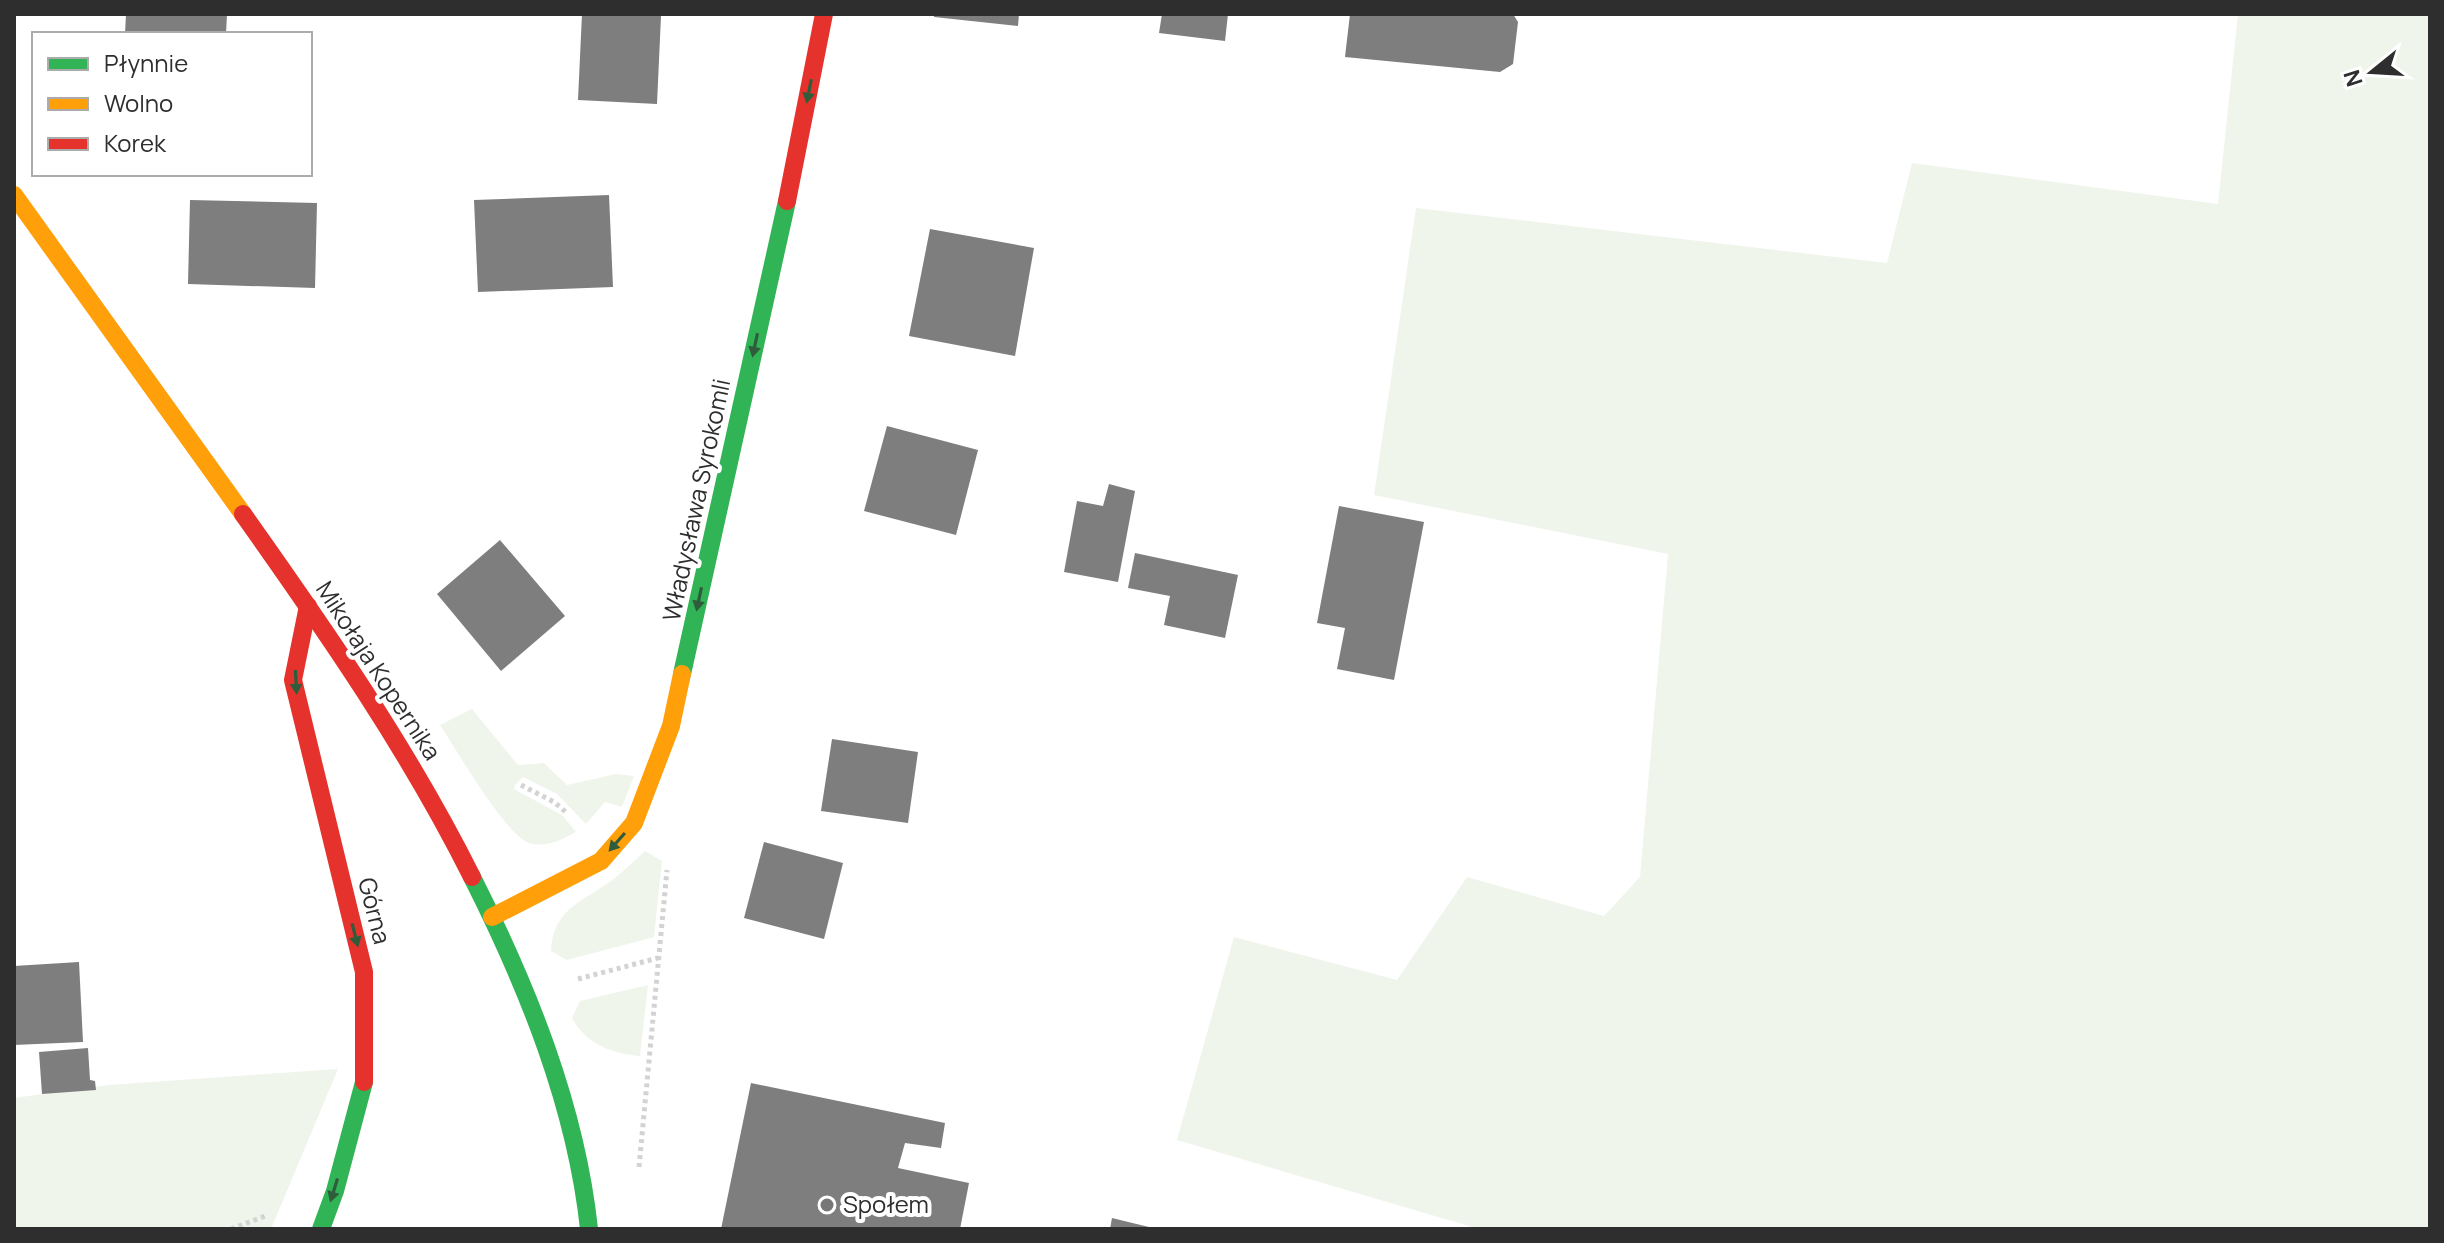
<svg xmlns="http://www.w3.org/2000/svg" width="2444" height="1243" font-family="Manrope,sans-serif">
<rect width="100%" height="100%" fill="#fff"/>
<g fill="#f0f5eb">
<polygon points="2238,14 2430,14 2430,1229 1479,1229 1177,1140 1234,937 1397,980 1467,877 1604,916 1640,877 1668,554 1374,495 1416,208 1887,263 1912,163 2218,204"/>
<path d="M472,709L518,765L544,763L567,785L616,774L634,776L622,807L605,802L586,824L557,794L523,777L515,785L514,789L562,815L576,832C561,840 546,848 529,843C507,837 456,749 440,725Z"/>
<path d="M645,851L662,861L654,937L567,960L551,951C553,909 582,902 611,881C623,872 634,861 645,851Z"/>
<path d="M648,985L640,1056C611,1053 587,1045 572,1018L580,1001Z"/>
<polygon points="338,1069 271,1229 14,1229 14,1098 108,1085"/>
</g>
<g fill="#7e7e7e">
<polygon points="126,14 227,14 226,34 125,34"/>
<polygon points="582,14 661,16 657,104 578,100"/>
<polygon points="934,14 1019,14 1018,26 934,17"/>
<polygon points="1162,14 1228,14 1225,41 1159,33"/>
<polygon points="1350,14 1513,14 1518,22 1513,64 1500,72 1345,57"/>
<polygon points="609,195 613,287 478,292 474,200"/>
<polygon points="190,200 317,203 315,288 188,284"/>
<polygon points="930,229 1034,248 1015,356 909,336"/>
<polygon points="887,426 978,450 956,535 864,511"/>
<polygon points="1109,484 1135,491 1118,582 1064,572 1077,501 1103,506"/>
<polygon points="1339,506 1424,522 1394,680 1337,669 1345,628 1317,623"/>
<polygon points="500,540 565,616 501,671 437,594"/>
<polygon points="1135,553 1238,575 1225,638 1164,625 1170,596 1128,588"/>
<polygon points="832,739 918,752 908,823 821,811"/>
<polygon points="764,842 843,863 824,939 744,918"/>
<polygon points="79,962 83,1042 14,1045 14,966"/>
<polygon points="88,1048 90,1080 95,1081 96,1090 42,1094 39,1052"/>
<polygon points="751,1083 945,1123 941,1148 905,1143 898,1168 969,1183 960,1229 721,1229"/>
<polygon points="1112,1218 1153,1228 1153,1229 1110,1229"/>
</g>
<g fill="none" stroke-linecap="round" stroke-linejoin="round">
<g stroke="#d3d3d3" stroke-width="5" stroke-dasharray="4 4" stroke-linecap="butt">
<polyline points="521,785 554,802 568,814"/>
<polyline points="578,979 658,958"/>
<polyline points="639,1167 667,870"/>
<polyline points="231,1229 268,1215"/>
</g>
<g stroke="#30b455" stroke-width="18">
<polyline points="682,674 787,201"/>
<path d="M472,877C527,986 576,1106 589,1229"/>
<polyline points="321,1229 335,1191 364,1082"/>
</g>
<g stroke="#ff9f0a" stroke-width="18">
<polyline points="14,195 243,514"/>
<polyline points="492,917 601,861 634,823 671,726 682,674"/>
</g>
<g stroke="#e5322d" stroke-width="18">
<polyline points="787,201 824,14"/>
<path d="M243,514C326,631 408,749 472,877"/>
<polyline points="308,606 293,680 364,972 364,1082"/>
</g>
</g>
<defs><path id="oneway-solid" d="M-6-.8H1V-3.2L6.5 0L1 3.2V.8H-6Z" transform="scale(2)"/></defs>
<g fill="#2f5d3c">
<use href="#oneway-solid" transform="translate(809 91) rotate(101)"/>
<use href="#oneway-solid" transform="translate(755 345) rotate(102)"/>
<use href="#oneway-solid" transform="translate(699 599) rotate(102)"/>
<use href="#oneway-solid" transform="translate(296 682) rotate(87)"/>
<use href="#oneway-solid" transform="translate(617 842) rotate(131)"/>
<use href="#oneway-solid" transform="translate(355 935) rotate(76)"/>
<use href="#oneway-solid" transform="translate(334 1190) rotate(107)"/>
</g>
<circle fill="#777" stroke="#fff" stroke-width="3" cx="827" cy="1205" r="8"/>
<g text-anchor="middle" stroke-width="8" stroke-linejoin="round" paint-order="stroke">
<g font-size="24" fill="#2e2e2e" stroke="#fff">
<text transform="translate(697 500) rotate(-78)" y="8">Władysława Syrokomli</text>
<text transform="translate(378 671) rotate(57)" y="8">Mikołaja Kopernika</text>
<text transform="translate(374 911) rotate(76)" y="8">Górna</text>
</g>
<g font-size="24" fill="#2e2e2e" stroke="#fff" text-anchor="start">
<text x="843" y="1213">Społem</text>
</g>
</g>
<rect width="2444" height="1243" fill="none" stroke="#2e2e2e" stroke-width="32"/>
<rect x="32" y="32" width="280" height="144" fill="#ffffff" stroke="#ababab" stroke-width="2"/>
<rect x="48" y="58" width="40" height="12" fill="#30b455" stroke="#ababab" stroke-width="2"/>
<text x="104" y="72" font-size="24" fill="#2e2e2e">Płynnie</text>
<rect x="48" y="98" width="40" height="12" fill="#ff9f0a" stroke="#ababab" stroke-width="2"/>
<text x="104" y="112" font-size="24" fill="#2e2e2e">Wolno</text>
<rect x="48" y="138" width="40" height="12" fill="#e5322d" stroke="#ababab" stroke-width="2"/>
<text x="104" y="152" font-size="24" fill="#2e2e2e">Korek</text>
<g transform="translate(2372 72) rotate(252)" stroke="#ffffff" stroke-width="6" paint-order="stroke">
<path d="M0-6L14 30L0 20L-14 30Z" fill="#2e2e2e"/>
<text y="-12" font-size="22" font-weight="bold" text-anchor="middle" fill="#2e2e2e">N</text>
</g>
</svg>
